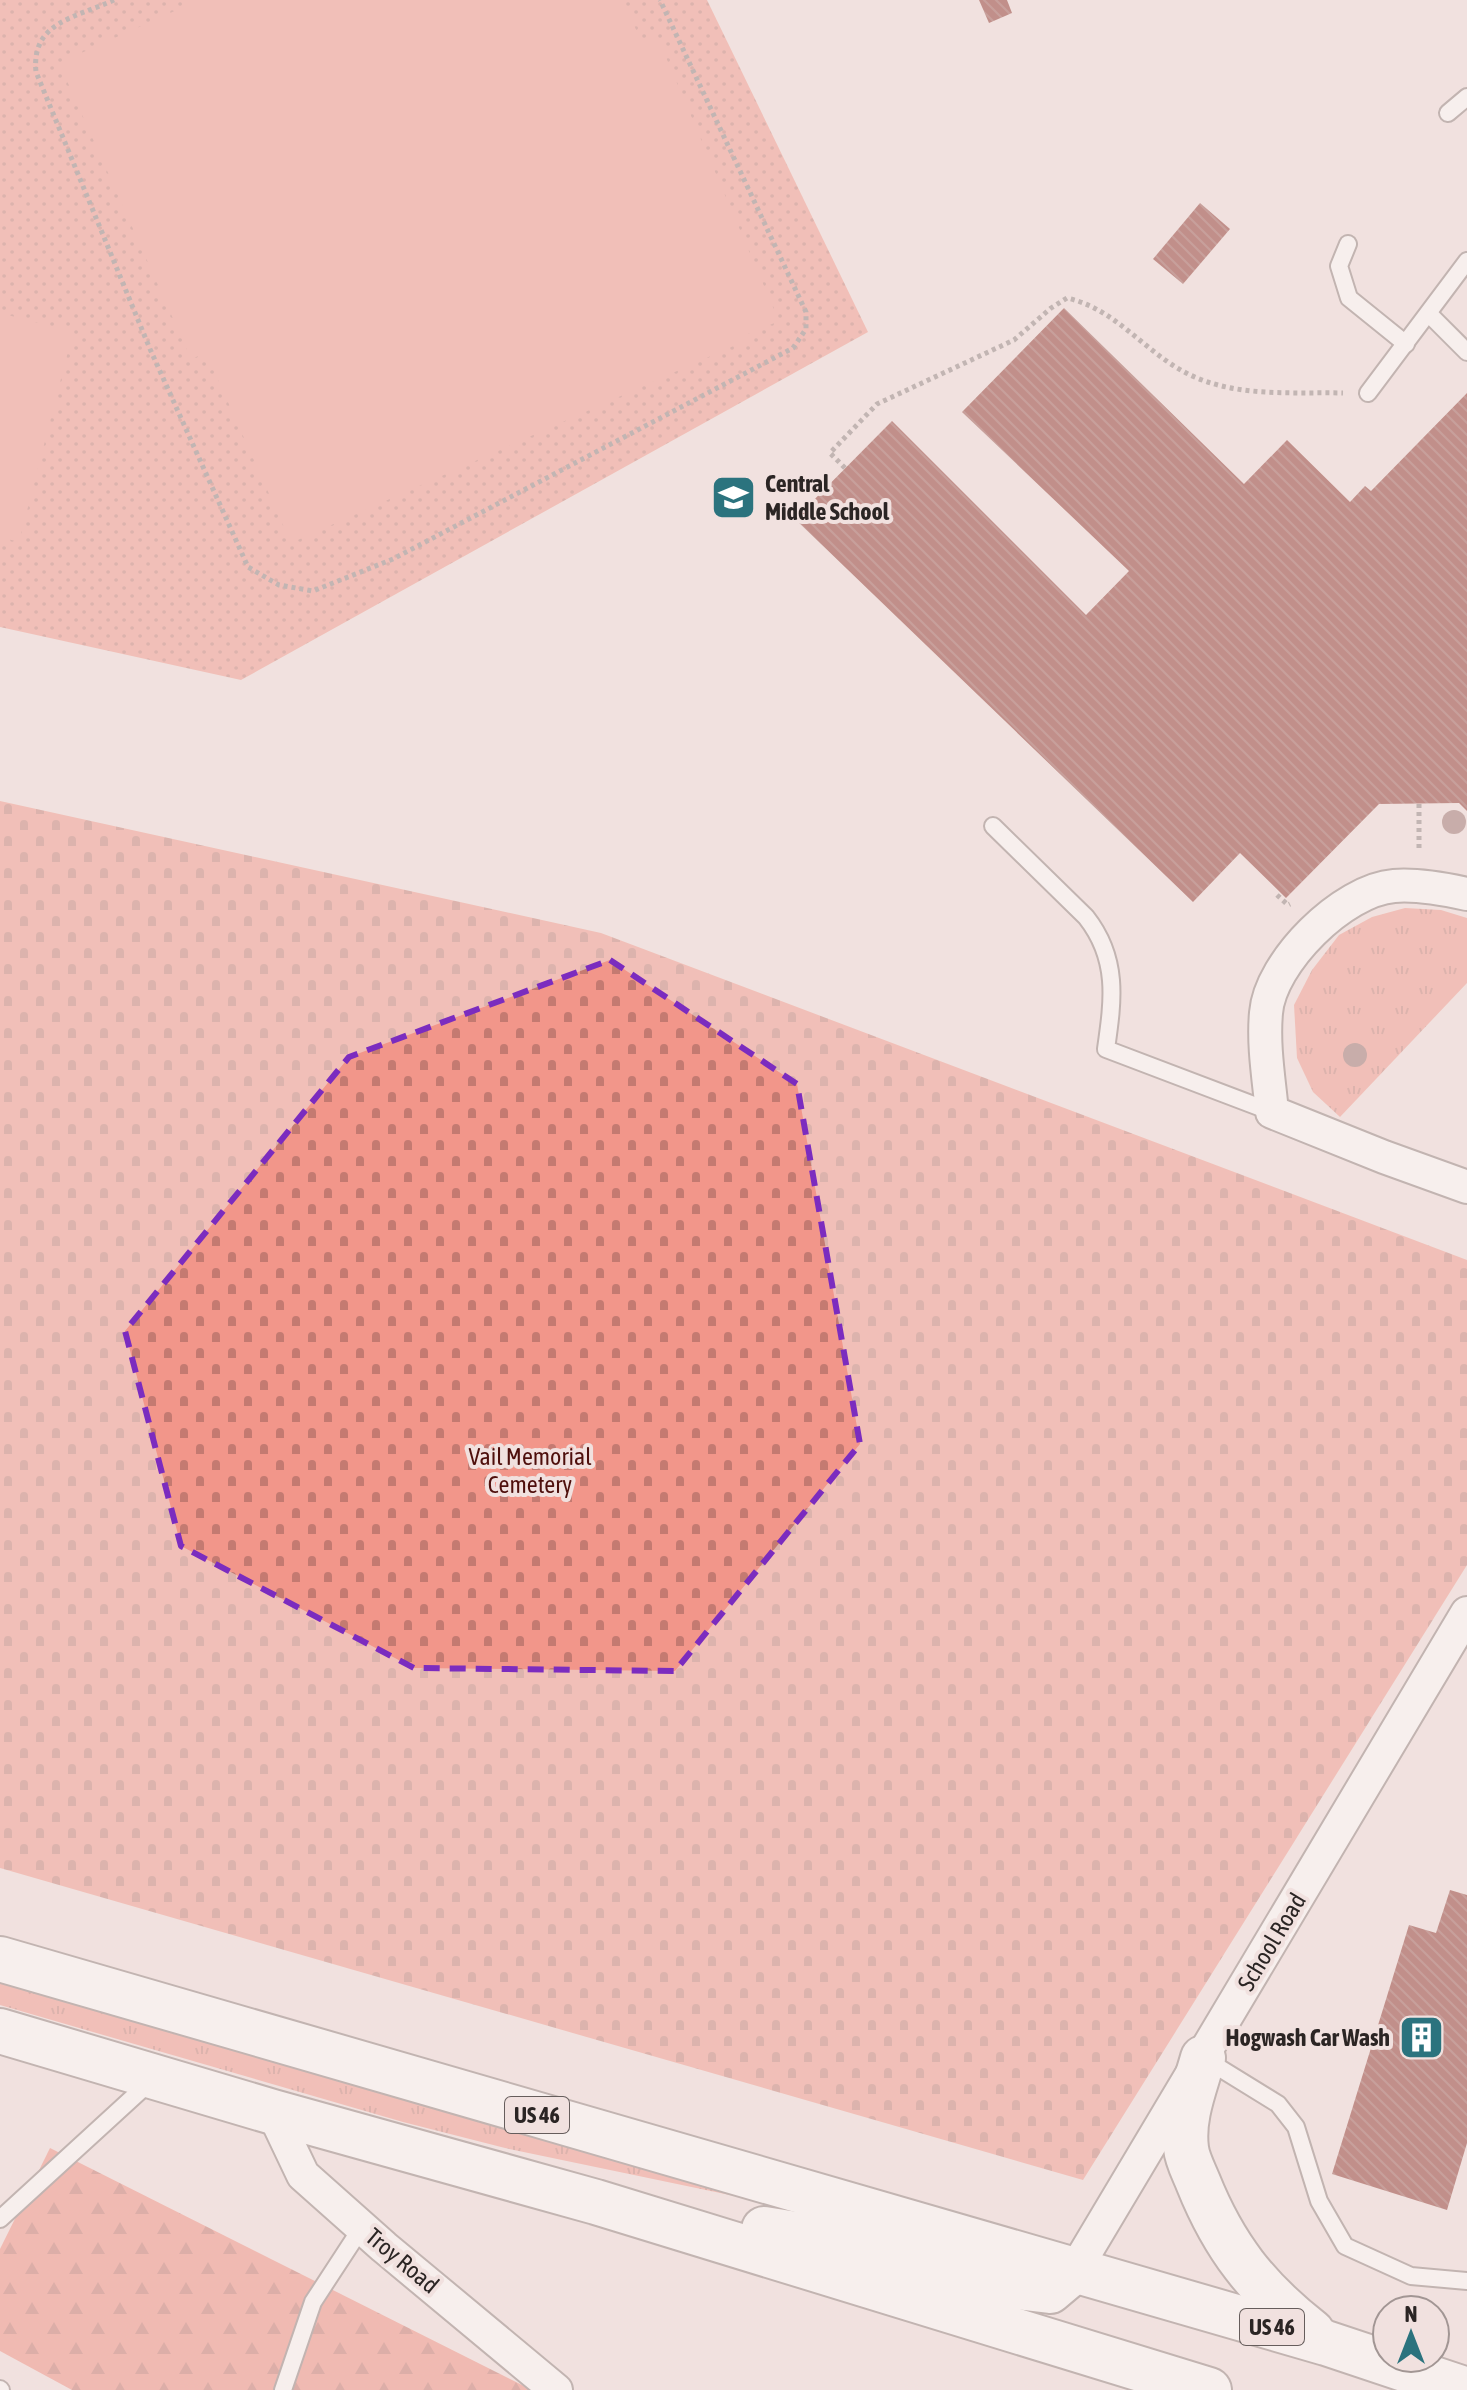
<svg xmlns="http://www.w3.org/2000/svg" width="1467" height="2390" font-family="'Asap Condensed',sans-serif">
<defs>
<pattern id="grass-tufts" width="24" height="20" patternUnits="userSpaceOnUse" patternTransform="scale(2)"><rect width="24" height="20" fill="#f2968a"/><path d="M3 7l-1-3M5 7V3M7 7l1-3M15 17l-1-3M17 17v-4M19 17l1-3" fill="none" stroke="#c47a71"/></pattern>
<pattern id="forest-firs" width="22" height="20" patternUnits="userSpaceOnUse" patternTransform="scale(2)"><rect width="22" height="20" fill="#f0897d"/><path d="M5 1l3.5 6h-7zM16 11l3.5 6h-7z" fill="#c37066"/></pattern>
<pattern id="cemetery-stones" width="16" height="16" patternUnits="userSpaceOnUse" patternTransform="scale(2)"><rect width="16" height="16" fill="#f2968a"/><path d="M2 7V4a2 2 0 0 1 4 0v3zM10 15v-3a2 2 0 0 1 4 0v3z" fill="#c47a71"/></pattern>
<pattern id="park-dots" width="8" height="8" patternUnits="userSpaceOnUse" patternTransform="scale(2)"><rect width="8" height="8" fill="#f2968a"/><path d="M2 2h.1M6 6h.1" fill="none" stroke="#c47a71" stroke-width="1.8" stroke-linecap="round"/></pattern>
<pattern id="building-back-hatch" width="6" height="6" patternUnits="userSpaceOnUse" patternTransform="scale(2)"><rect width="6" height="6" fill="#882c25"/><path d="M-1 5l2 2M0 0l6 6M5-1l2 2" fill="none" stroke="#96504b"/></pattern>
</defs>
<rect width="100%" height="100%" fill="#f1e1df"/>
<g fill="url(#grass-tufts)">
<polygon points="1405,908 1441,910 1467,918 1467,983 1340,1117 1313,1092 1297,1058 1294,1005 1312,970 1339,935 1372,917"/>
<polygon points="0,1974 749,2199 505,2148 403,2122 0,2005"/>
</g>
<polygon fill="url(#forest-firs)" points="50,2148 532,2390 72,2390 0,2351 0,2249"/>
<polygon fill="url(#cemetery-stones)" points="0,801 601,933 1467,1260 1467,1565 1083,2180 0,1868"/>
<polygon fill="url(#park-dots)" points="0,0 707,0 868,332 241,680 0,627"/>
<g fill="#f2968a">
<polygon points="199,0 623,0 641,41 656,34 779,321 748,334 749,339 291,543 206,353 191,359 59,63"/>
<polygon points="0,313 73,332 19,542 0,537"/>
</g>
<g fill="url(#building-back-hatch)">
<polygon points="979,0 1007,0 1012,13 989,23"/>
<polygon points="1200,203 1230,229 1183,284 1153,259"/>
<polygon points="1064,308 1244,484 1287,440 1350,502 1365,486 1371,491 1467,393 1467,811 1459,803 1379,804 1286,898 1240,853 1193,902 795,519 892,421 1086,615 1129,571 962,412"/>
<polygon points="1450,1890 1467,1895 1467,2143 1447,2210 1332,2174 1409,1925 1436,1933"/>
</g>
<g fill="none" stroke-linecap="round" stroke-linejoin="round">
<defs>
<g id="service">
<polyline points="1448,113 1467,97"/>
<polyline points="1348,244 1339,266 1349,298 1406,344"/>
<polyline points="1429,314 1467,352"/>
<polyline points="1368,393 1467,261"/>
<path d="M993,826L1086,917C1119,959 1113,1000 1106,1049L1272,1112"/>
<polyline points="1205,2059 1278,2104 1296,2127 1319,2201 1345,2246 1411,2276 1467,2281"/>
<polyline points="0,2219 152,2080"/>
<polyline points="0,2389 1,2390"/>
<polyline points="283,2390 313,2302 362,2227"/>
</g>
<g id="minor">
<path d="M1467,894C1444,889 1417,884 1394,886C1343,890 1270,962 1266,1013C1263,1046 1269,1080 1272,1112L1384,1157L1467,1187"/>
<polyline points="273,2112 303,2175 384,2247 556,2390"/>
<polyline points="1075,2270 1467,1613"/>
</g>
<g id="trunk">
<polyline points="0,1959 1326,2343 1467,2390"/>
<polyline points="0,2031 273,2112 596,2202 1209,2390"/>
<path d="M1203,2058C1195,2087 1182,2117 1186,2148C1187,2159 1194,2172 1198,2182C1224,2247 1257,2289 1312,2332"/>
<polyline points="764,2229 814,2237 958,2280 1050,2291 1075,2270"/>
</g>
</defs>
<use href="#service" stroke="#8b7d7b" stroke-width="20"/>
<use href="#minor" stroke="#8b7d7b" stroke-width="36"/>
<use href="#trunk" stroke="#8b7d7b" stroke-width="48"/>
<g stroke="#8a7f7e" stroke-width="5" stroke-dasharray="4 4" stroke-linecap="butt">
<path d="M114,0C75,18 31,22 36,72L150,349L248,567L279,585L313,591L393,559L793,348L806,329V312L660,0"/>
<path d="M845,468L830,453L877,404L1014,340L1051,308L1067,298C1120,310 1148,358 1197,378C1243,397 1294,392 1343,393"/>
<polyline points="1419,804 1419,850"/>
<polyline points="1277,895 1288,905 1290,904"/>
</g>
<use href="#service" stroke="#fff" stroke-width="16"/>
<use href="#minor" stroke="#fff" stroke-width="32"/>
<use href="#trunk" stroke="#fff" stroke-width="44"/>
</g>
<g fill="#976e6b">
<circle cx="1454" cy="822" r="12"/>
<circle cx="1355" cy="1055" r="12"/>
</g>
<path d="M0 0H1467V2390H0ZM610,960L797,1084L860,1444L675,1671L414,1668L181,1546L125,1331L349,1057Z" fill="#f1e1df" fill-opacity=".55" fill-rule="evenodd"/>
<path fill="none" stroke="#7b2cbf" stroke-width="6" stroke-dasharray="16 10" stroke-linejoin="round" d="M610,960L797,1084L860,1444L675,1671L414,1668L181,1546L125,1331L349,1057Z"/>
<defs>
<symbol id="school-square" viewBox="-11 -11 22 22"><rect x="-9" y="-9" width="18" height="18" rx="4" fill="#2b737e" stroke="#f1e1df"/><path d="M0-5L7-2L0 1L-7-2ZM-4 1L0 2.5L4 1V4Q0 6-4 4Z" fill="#fff"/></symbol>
<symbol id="building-square" viewBox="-11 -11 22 22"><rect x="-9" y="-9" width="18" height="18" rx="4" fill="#2b737e" stroke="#f1e1df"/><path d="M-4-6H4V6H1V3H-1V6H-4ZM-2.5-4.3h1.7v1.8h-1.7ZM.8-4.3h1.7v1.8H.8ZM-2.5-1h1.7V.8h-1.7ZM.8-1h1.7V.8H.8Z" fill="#fff"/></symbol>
</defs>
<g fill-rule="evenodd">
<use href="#school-square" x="708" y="472" width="51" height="51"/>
<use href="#building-square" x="1396" y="2012" width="51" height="51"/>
</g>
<g text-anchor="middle" stroke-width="8" stroke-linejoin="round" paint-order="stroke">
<g fill="#f1e1df" stroke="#665d5c" stroke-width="2">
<rect x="505" y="2097" width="64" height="36" rx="6"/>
<rect x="1240" y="2309" width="64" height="36" rx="6"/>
</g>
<g font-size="22" font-weight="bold" fill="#2b2524">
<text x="537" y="2123">US 46</text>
<text x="1272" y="2335">US 46</text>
</g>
<g font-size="24" font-weight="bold" fill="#2b2524" stroke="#f1e1df" text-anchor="start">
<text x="765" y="492">Central<tspan x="765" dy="28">Middle School</tspan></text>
<text x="1390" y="2046" text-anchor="end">Hogwash Car Wash</text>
</g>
<g font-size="24" fill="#4e0f0c" stroke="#f1e1df">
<text x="530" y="1465">Vail Memorial<tspan x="530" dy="28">Cemetery</tspan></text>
</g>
<g font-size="24" fill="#2b2524" stroke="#f1e1df">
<text transform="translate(1272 1942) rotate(-59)" y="8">School Road</text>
<text transform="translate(402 2261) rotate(40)" y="8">Troy Road</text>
</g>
</g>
<g transform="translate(1411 2334)"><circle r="38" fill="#f1e1df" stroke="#a29694" stroke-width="2"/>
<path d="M0-6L14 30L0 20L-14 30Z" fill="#2b737e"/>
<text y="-12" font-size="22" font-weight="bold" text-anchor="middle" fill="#2b2524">N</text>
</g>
</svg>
